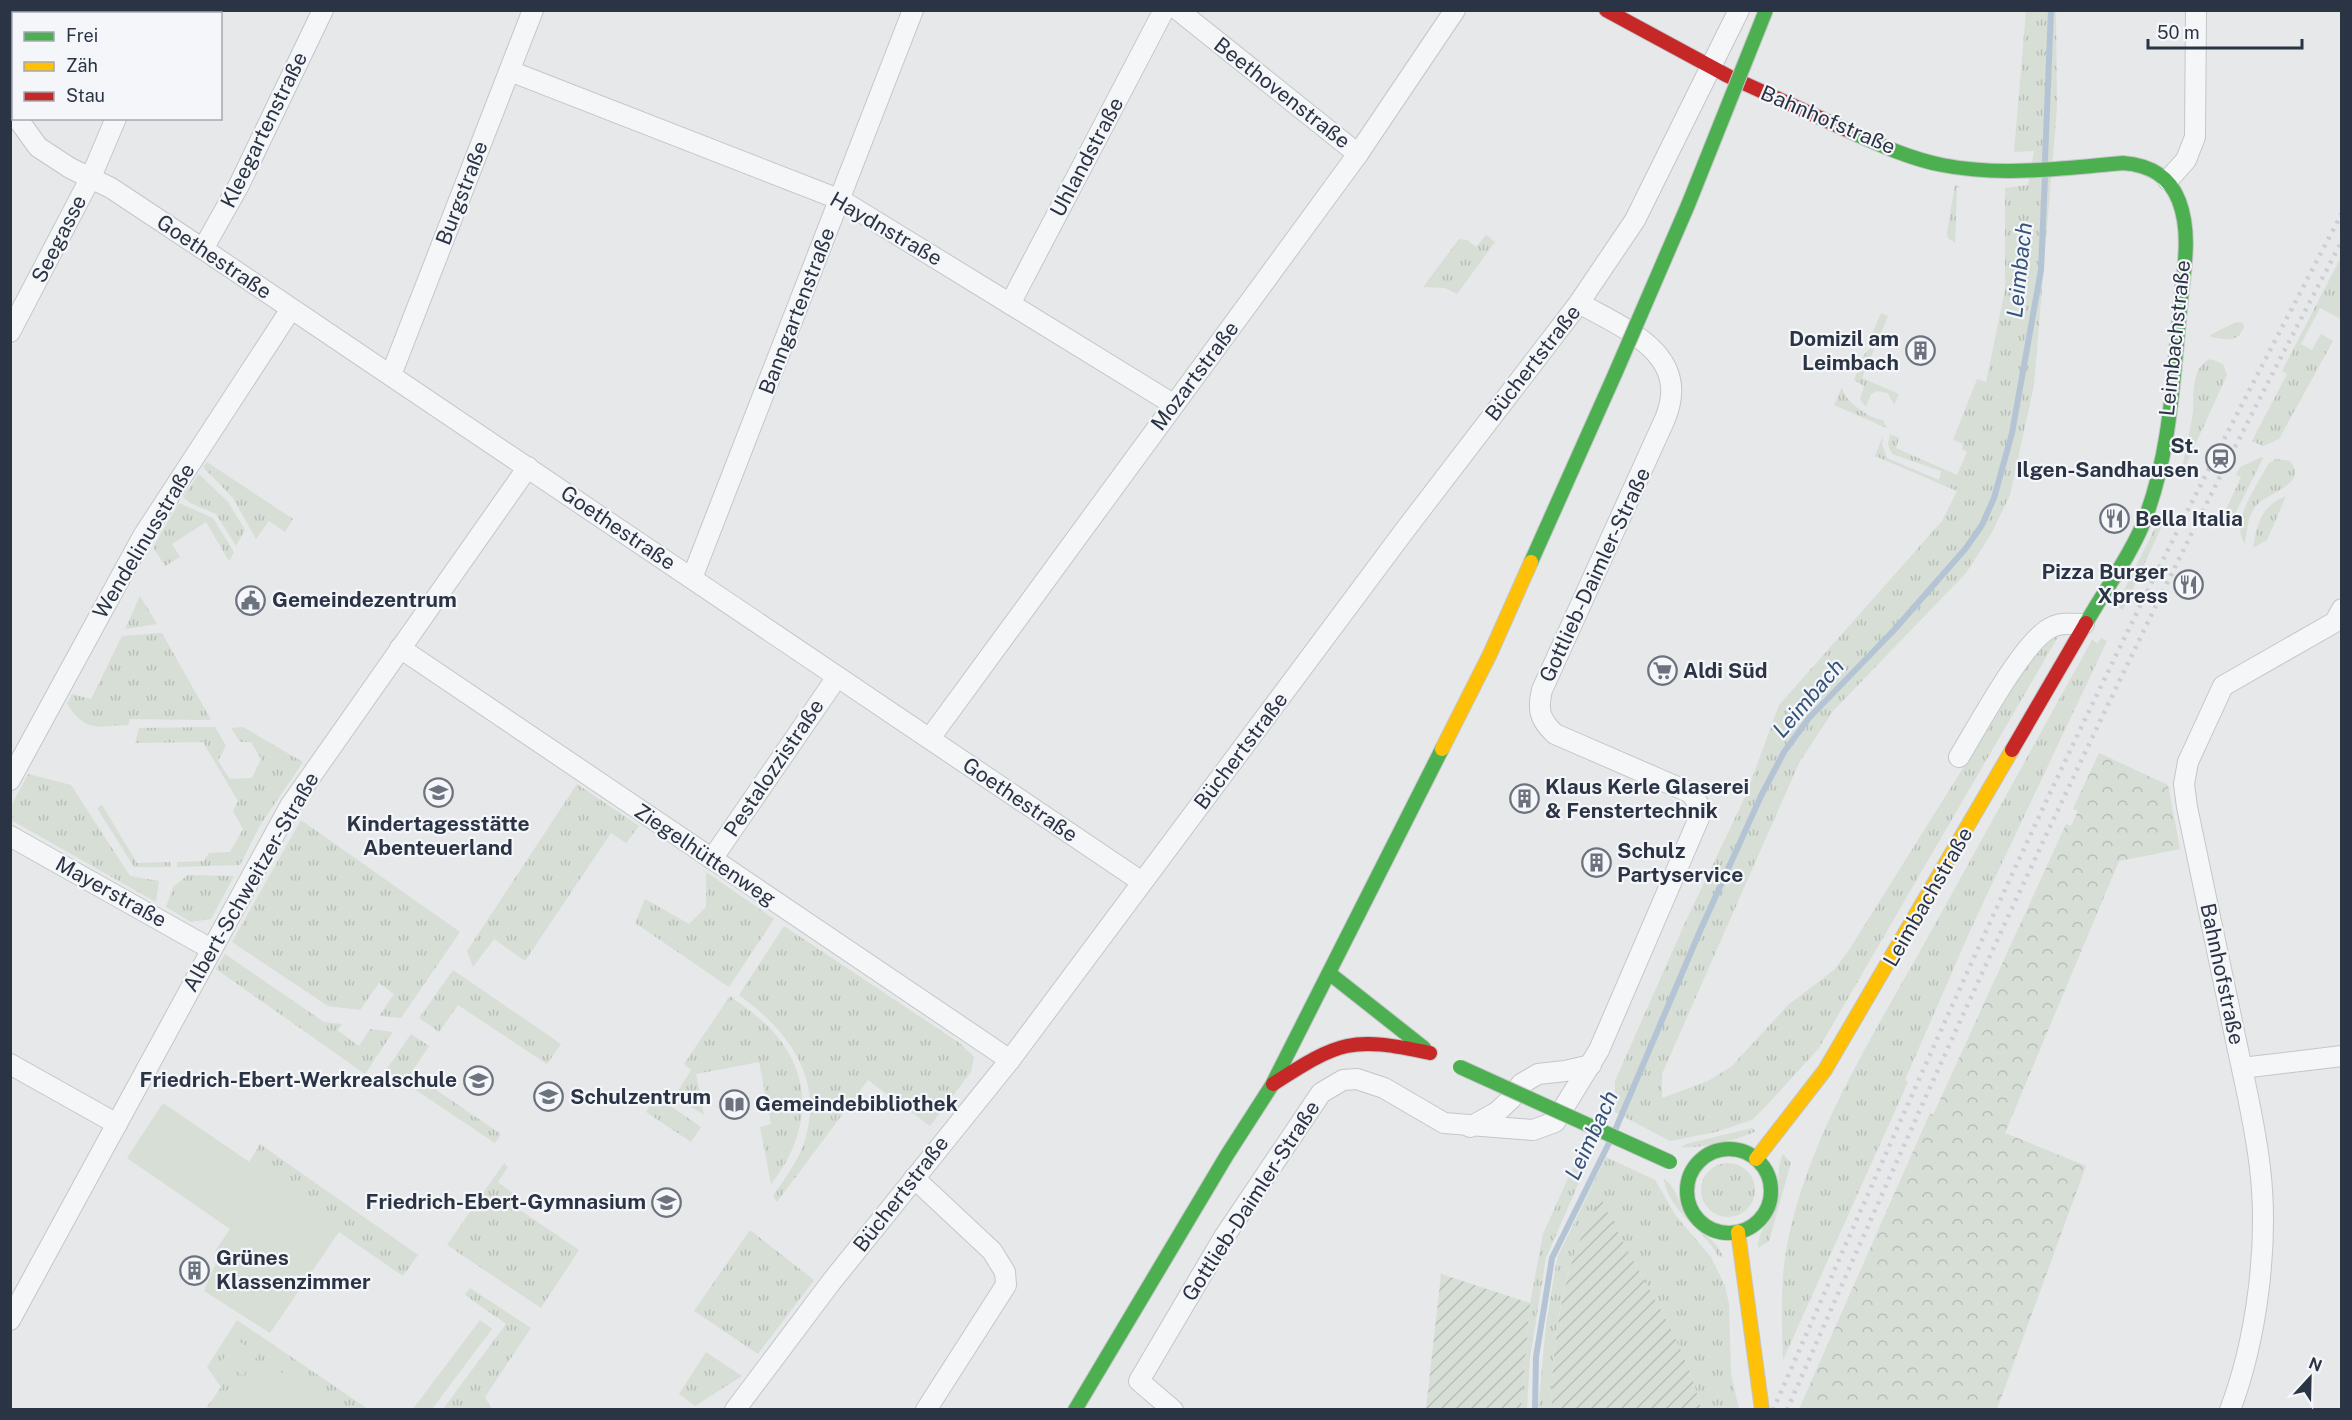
<svg xmlns="http://www.w3.org/2000/svg" width="2352" height="1420" font-family="'Public Sans',sans-serif">
<defs>
<pattern id="grass-tufts" width="24" height="20" patternUnits="userSpaceOnUse" patternTransform="scale(1.5)"><rect width="24" height="20" fill="#d6ded6"/><path d="M3 7l-1-3M5 7V3M7 7l1-3M15 17l-1-3M17 17v-4M19 17l1-3" fill="none" stroke="#b8bfb9"/></pattern>
<pattern id="forest-crowns" width="20" height="18" patternUnits="userSpaceOnUse" patternTransform="scale(1.5)"><rect width="20" height="18" fill="#d6ded6"/><path d="M2 6a3 3 0 1 1 6 0M12 15a3 3 0 1 1 6 0" fill="none" stroke="#b8bfb9"/></pattern>
<pattern id="garden-furrows" width="10" height="10" patternUnits="userSpaceOnUse" patternTransform="scale(1.5)"><rect width="10" height="10" fill="#d6ded6"/><path d="M-1 1l2-2M0 10L10 0M9 11l2-2" fill="none" stroke="#b8bfb9"/></pattern>
</defs>
<rect width="100%" height="100%" fill="#e6e8ea"/>
<g fill="url(#grass-tufts)">
<polygon points="2026,11 2056,11 2057,107 2034,385 2010,495 1991,534 1966,573 1833,711 1799,763 1662,1074 1662,1098 1708,1081 1731,1067 1788,1005 1834,970 1849,950 2032,658 2046,640 2059,635 1819,1048 1768,1104 1752,1120 1716,1132 1670,1141 1615,1112 1615,1081 1684,925 1746,795 1779,705 1942,521 1957,491 1875,456 1883,436 1882,444 1887,458 1939,480 1941,471 1892,454 1888,445 1890,434 1899,438 1896,448 1957,475 1967,452 1962,449 1963,444 1953,440 1977,379 1986,382 2005,290 2005,188 2028,185 2034,151 2014,152"/>
<polygon points="1955,185 1961,187 1957,188 1955,243 1948,238 1947,232"/>
<polygon points="1486,235 1495,242 1457,294 1445,288 1423,287 1459,239 1467,240 1476,247"/>
<polygon points="2341,257 2341,319 2320,308 2301,344 2312,350 2321,334 2333,341 2279,439 2263,446 2252,441 2287,374 2282,371"/>
<polygon points="1881,313 1888,316 1862,378 1899,394 1894,405 1888,393 1877,391 1871,394 1866,407 1860,399 1864,386 1854,380 1864,355 1873,345 1870,339"/>
<path d="M2236,322L2243,323L2244,327C2237,344 2226,339 2211,337L2210,335Z"/>
<path d="M2210,359L2223,364L2227,375L2186,465L2183,464C2186,446 2191,429 2193,411C2194,395 2191,367 2210,359Z"/>
<path d="M1842,387C1843,400 1869,419 1883,420L1887,428L1834,405Z"/>
<polygon points="2261,457 2263,458 2232,520 2223,516 2241,477 2236,475 2240,467"/>
<path d="M2276,459L2290,461C2310,485 2266,492 2255,507C2247,518 2247,532 2245,544C2229,521 2257,487 2268,464Z"/>
<polygon points="207,462 293,519 285,532 269,521 256,539 233,498 203,467"/>
<polygon points="199,474 228,502 245,530 236,546 216,514 190,503 183,497"/>
<path d="M2286,496L2267,540L2253,548C2257,524 2261,506 2286,496Z"/>
<polygon points="179,503 213,518 234,552 229,561 206,522 172,544 180,557 165,566 153,547"/>
<polygon points="2163,512 2167,515 2123,610 2116,606"/>
<polygon points="140,596 157,624 125,629"/>
<path d="M162,633L211,720L130,719L128,725C95,726 87,733 67,704L72,694L91,699L122,636Z"/>
<path d="M2101,638L2107,641L1974,922L1905,1080L1908,1082L1783,1360C1782,1324 1780,1287 1786,1251C1806,1136 1879,1027 1934,926C1987,831 2039,735 2092,640L2098,643Z"/>
<polygon points="215,727 226,746 218,761 230,779 252,778 261,759 251,742 240,742 231,728 243,727 303,762 259,827 240,865 177,867 177,862 204,861 209,853 230,852 243,829 233,811 238,801 203,742 135,743 139,728"/>
<polygon points="28,774 71,785 130,876 159,881 156,902 11,820 11,806"/>
<polygon points="577,784 639,826 626,843 611,833 525,961 494,939 473,967 467,951"/>
<polygon points="102,805 137,863 170,862 171,867 134,867 97,808"/>
<polygon points="301,820 460,932 401,1018 379,1016 394,994 379,983 360,1010 328,1006 232,942"/>
<polygon points="706,872 774,919 729,987 635,923 645,899 689,924 706,907"/>
<polygon points="188,875 234,876 211,919 191,922 166,907 173,887"/>
<path d="M784,926L961,1044L974,1057L971,1072L930,1126L868,1080L777,1202L773,1196C785,1178 799,1160 805,1140C824,1076 787,1030 739,995Z"/>
<polygon points="225,954 324,1022 342,1024 337,1030 359,1046 370,1029 393,1032 365,1074 216,969"/>
<polygon points="453,970 561,1044 547,1064 458,1005 439,1032 419,1018"/>
<path d="M730,996C746,1008 763,1019 776,1035C816,1082 807,1139 771,1184L760,1127L771,1124L759,1062L696,1074L704,1115L675,1096L691,1070L684,1064Z"/>
<polygon points="411,1034 429,1046 411,1073 501,1134 495,1143 386,1070"/>
<polygon points="656,1096 701,1127 691,1142 646,1112"/>
<path d="M1752,1128L1756,1131C1740,1140 1698,1149 1681,1147L1686,1144Z"/>
<polygon points="260,1144 418,1255 403,1276 339,1232 342,1226 249,1162"/>
<polygon points="1582,1147 1592,1152 1546,1258 1530,1358 1527,1409 1521,1409 1530,1303 1543,1234"/>
<path d="M1783,1154L1791,1163L1769,1241L1758,1248C1758,1229 1772,1218 1777,1200C1781,1184 1775,1170 1783,1154Z"/>
<path d="M1606,1157L1655,1180L1676,1216L1711,1257L1725,1286L1729,1304L1731,1374L1739,1409H1701C1684,1333 1632,1270 1601,1199C1594,1212 1586,1226 1580,1240C1560,1285 1550,1361 1552,1409L1538,1410L1546,1325L1557,1258Z"/>
<polygon points="504,1163 508,1167 498,1182 519,1198 514,1206 579,1250 541,1308 447,1245"/>
<circle cx="1728" cy="1190" r="27"/>
<path d="M1664,1179C1679,1190 1678,1205 1688,1219C1699,1233 1717,1239 1723,1257L1718,1256C1707,1232 1667,1210 1664,1179Z"/>
<polygon points="750,1230 814,1280 758,1354 694,1311"/>
<polygon points="470,1288 531,1328 485,1397 492,1409 443,1409 506,1324 465,1295"/>
<polygon points="237,1320 368,1409 332,1409 264,1360 227,1409 205,1410 221,1387 207,1367"/>
<polygon points="706,1352 742,1376 695,1406 679,1394"/>
</g>
<polygon fill="url(#forest-crowns)" points="2099,753 2168,785 2180,849 2119,861 2005,1133 2086,1166 1997,1409 1799,1409 1930,1113 1933,1115 2066,824 2071,826 2078,811 2073,809"/>
<g fill="url(#garden-furrows)">
<path d="M1601,1198C1632,1269 1684,1333 1701,1409H1552C1550,1362 1561,1283 1580,1240C1586,1226 1594,1212 1601,1198Z"/>
<polygon points="1441,1274 1530,1303 1521,1409 1426,1409"/>
</g>
<g fill="#d6ded6">
<polygon points="163,1103 343,1226 270,1333 204,1291 220,1253 215,1251 230,1229 127,1158"/>
<polygon points="480,1320 492,1329 432,1409 413,1409"/>
<polygon points="237,1340 259,1354 243,1376 222,1361"/>
<polygon points="264,1360 332,1409 227,1409"/>
</g>
<g fill="none" stroke-linecap="round" stroke-linejoin="round">
<g stroke="#b4c4d5" stroke-width="6">
<polyline points="2045,160 2051,10"/>
<polyline points="1616,1128 1700,931 1761,796 1784,752 1809,718 1895,629 1966,548 1982,525 1994,498 2012,433 2041,270 2045,176"/>
<polyline points="1535,1410 1536,1357 1552,1258 1609,1143"/>
</g>
<defs>
<g id="street">
<polyline points="1178,10 1358,154"/>
<polyline points="149,14 150,10"/>
<polyline points="510,71 841,200 1173,404"/>
<polyline points="17,118 38,147 70,168 111,188 203,249 1142,882"/>
<polyline points="2168,180 2186,160 2195,137 2196,10"/>
<polyline points="203,249 239,185 323,10"/>
<polyline points="1010,304 1164,10"/>
<polyline points="10,332 91,177 116,118"/>
<polyline points="391,375 533,10"/>
<polyline points="692,578 913,10"/>
<polyline points="400,648 1010,1060"/>
<polyline points="930,738 1358,154 1455,10"/>
<path d="M1959,757C1977,728 2024,639 2052,627C2062,622 2074,624 2084,624"/>
<polyline points="10,780 143,536 291,309"/>
<polyline points="10,836 211,949"/>
<polyline points="712,859 837,677"/>
<polyline points="10,1064 117,1124"/>
<polyline points="2242,1068 2342,1056"/>
<polyline points="1470,1127 1497,1112 1511,1099 1521,1084 1538,1074 1565,1071 1591,1065"/>
<polyline points="914,1178 992,1251 1005,1272 1006,1285 926,1410"/>
<polyline points="10,1320 290,806 528,467"/>
<polyline points="735,1410 832,1281 1010,1060 1405,530 1579,303 1635,220 1739,10"/>
<path d="M1173,1410L1139,1381L1224,1237L1321,1093L1343,1080L1357,1079L1384,1088L1444,1123L1533,1130L1555,1122L1599,1050L1699,818L1701,808L1691,793L1555,734C1540,720 1537,710 1542,690L1665,419C1692,354 1625,329 1579,303"/>
<path d="M2230,1410C2257,1339 2269,1243 2260,1168C2254,1115 2240,1063 2230,1012C2215,943 2201,875 2187,807L2184,784L2188,762L2223,686L2335,622L2342,609"/>
</g>
<g id="fast">
<path d="M1851,132C1880,145 1911,159 1942,165C2002,177 2064,168 2123,163C2149,165 2169,175 2179,201C2192,235 2183,274 2180,309C2173,381 2170,457 2143,524C2129,558 2104,591 2086,623"/>
<polyline points="1531,562 1615,374"/>
<polyline points="1329,973 1424,1048"/>
<circle cx="1729" cy="1191" r="42"/>
<polyline points="1075,1410 1227,1155 1272,1085 1442,749"/>
</g>
<g id="slow">
<polyline points="1442,749 1490,654 1531,562"/>
<polyline points="1756,1159 1825,1070 2012,750"/>
<polyline points="1738,1232 1762,1410"/>
</g>
<g id="jam">
<polyline points="1606,10 1728,76 1851,132"/>
<polyline points="2012,750 2086,623"/>
<path d="M1273,1084C1340,1041 1351,1036 1430,1053"/>
</g>
</defs>
<use href="#street" stroke="#c4c6c8" stroke-width="22"/>
<use href="#fast" stroke="#c4c6c8" stroke-width="16"/>
<use href="#slow" stroke="#c4c6c8" stroke-width="16"/>
<use href="#jam" stroke="#c4c6c8" stroke-width="16"/>
<use href="#street" stroke="#f5f6f7" stroke-width="20"/>
<use href="#fast" stroke="#4caf50" stroke-width="14"/>
<use href="#slow" stroke="#ffc107" stroke-width="14"/>
<use href="#jam" stroke="#c62828" stroke-width="14"/>
<g stroke="#cecfd2" stroke-width="4.5" stroke-dasharray="3 6" stroke-linecap="butt">
<path d="M1773,1410C1881,1164 1989,917 2106,676C2181,520 2261,367 2342,213"/>
<path d="M1787,1410C1960,1014 2139,622 2342,241"/>
</g>
<defs>
<g id="fast-bridge">
<polyline points="1615,374 1688,205 1766,10"/>
<polyline points="1460,1067 1670,1162"/>
</g>
</defs>
<use href="#fast-bridge" stroke="#c4c6c8" stroke-width="16" stroke-linecap="butt"/>
<use href="#fast-bridge" stroke="#4caf50" stroke-width="14"/>
</g>
<defs>
<symbol id="building-ring" viewBox="-11 -11 22 22"><circle r="9.5" fill="#f4f6f9" stroke="#6c737f" stroke-width="1.5"/><path d="M-4-6H4V6H1V3H-1V6H-4ZM-2.5-4.3h1.7v1.8h-1.7ZM.8-4.3h1.7v1.8H.8ZM-2.5-1h1.7V.8h-1.7ZM.8-1h1.7V.8H.8Z" fill="#6c737f"/></symbol>
<symbol id="station-ring" viewBox="-11 -11 22 22"><circle r="9.5" fill="#f4f6f9" stroke="#6c737f" stroke-width="1.5"/><path d="M-3-6H3Q5-6 5-4V2Q5 4 3 4L4.5 6H3L1.5 4h-3L-3 6H-4.5L-3 4Q-5 4-5 2V-4Q-5-6-3-6ZM-3.5-4v3h7v-3ZM-3.5 1v1.5H-2V1ZM2 1v1.5H3.5V1Z" fill="#6c737f"/></symbol>
<symbol id="restaurant-ring" viewBox="-11 -11 22 22"><circle r="9.5" fill="#f4f6f9" stroke="#6c737f" stroke-width="1.5"/><path d="M-5-6h1v4h1v-4h1v4h1v-4h1v5L-1.5 .5V6h-2V.5L-5-1ZM5-6V6H3V1.5H1.5Q1.5-4 5-6Z" fill="#6c737f"/></symbol>
<symbol id="civic-ring" viewBox="-11 -11 22 22"><circle r="9.5" fill="#f4f6f9" stroke="#6c737f" stroke-width="1.5"/><path d="M-.6-6.5H3V-4.5H.6V-3L4-1V1h2V6H-6V1h2V-1L-.6-3ZM-1.2 2.5V6h2.4V2.5Z" fill="#6c737f"/></symbol>
<symbol id="supermarket-ring" viewBox="-11 -11 22 22"><circle r="9.5" fill="#f4f6f9" stroke="#6c737f" stroke-width="1.5"/><path d="M-6-5.5h2.5l.6 2H6L4.5 2H-2.5L-4.4-4H-6ZM-1.5 3.2a1.3 1.3 0 1 0 .1 0ZM3 3.2a1.3 1.3 0 1 0 .1 0Z" fill="#6c737f"/></symbol>
<symbol id="school-ring" viewBox="-11 -11 22 22"><circle r="9.5" fill="#f4f6f9" stroke="#6c737f" stroke-width="1.5"/><path d="M0-5L7-2L0 1L-7-2ZM-4 1L0 2.5L4 1V4Q0 6-4 4Z" fill="#6c737f"/></symbol>
<symbol id="library-ring" viewBox="-11 -11 22 22"><circle r="9.5" fill="#f4f6f9" stroke="#6c737f" stroke-width="1.5"/><path d="M-6-4Q-3-5.5-.7-3.5V5Q-3 3-6 4ZM6-4Q3-5.5 .7-3.5V5Q3 3 6 4Z" fill="#6c737f"/></symbol>
</defs>
<g fill-rule="evenodd">
<use href="#building-ring" x="1904" y="334" width="33" height="33"/>
<use href="#station-ring" x="2204" y="442" width="33" height="33"/>
<use href="#restaurant-ring" x="2098" y="502" width="33" height="33"/>
<use href="#restaurant-ring" x="2172" y="568" width="33" height="33"/>
<use href="#civic-ring" x="234" y="584" width="33" height="33"/>
<use href="#supermarket-ring" x="1646" y="654" width="33" height="33"/>
<use href="#school-ring" x="422" y="776" width="33" height="33"/>
<use href="#building-ring" x="1508" y="782" width="33" height="33"/>
<use href="#building-ring" x="1580" y="846" width="33" height="33"/>
<use href="#school-ring" x="462" y="1064" width="33" height="33"/>
<use href="#school-ring" x="532" y="1080" width="33" height="33"/>
<use href="#library-ring" x="718" y="1088" width="33" height="33"/>
<use href="#school-ring" x="650" y="1186" width="33" height="33"/>
<use href="#building-ring" x="178" y="1254" width="33" height="33"/>
</g>
<g text-anchor="middle" stroke-width="4.5" stroke-linejoin="round" paint-order="stroke">
<g font-size="21" fill="#2b3445" stroke="#f4f6f9">
<text transform="translate(1282 93) rotate(38)" y="7">Beethovenstraße</text>
<text transform="translate(1828 120) rotate(23)" y="7">Bahnhofstraße</text>
<text transform="translate(264 130) rotate(-64)" y="7">Kleegartenstraße</text>
<text transform="translate(1087 157) rotate(-62)" y="7">Uhlandstraße</text>
<text transform="translate(462 193) rotate(-69)" y="7">Burgstraße</text>
<text transform="translate(886 229) rotate(30)" y="7">Haydnstraße</text>
<text transform="translate(59 239) rotate(-63)" y="7">Seegasse</text>
<text transform="translate(214 257) rotate(34)" y="7">Goethestraße</text>
<text transform="translate(797 311) rotate(-69)" y="7">Banngartenstraße</text>
<text transform="translate(2175 338) rotate(-84)" y="7">Leimbachstraße</text>
<text transform="translate(1533 363) rotate(-52)" y="7">Büchertstraße</text>
<text transform="translate(1195 376) rotate(-53)" y="7">Mozartstraße</text>
<text transform="translate(618 528) rotate(34)" y="7">Goethestraße</text>
<text transform="translate(144 541) rotate(-59)" y="7">Wendelinusstraße</text>
<text transform="translate(1595 575) rotate(-65)" y="7">Gottlieb-Daimler-Straße</text>
<text transform="translate(1241 751) rotate(-53)" y="7">Büchertstraße</text>
<text transform="translate(774 768) rotate(-56)" y="7">Pestalozzistraße</text>
<text transform="translate(1020 800) rotate(34)" y="7">Goethestraße</text>
<text transform="translate(705 855) rotate(34)" y="7">Ziegelhüttenweg</text>
<text transform="translate(251 882) rotate(-60)" y="7">Albert-Schweitzer-Straße</text>
<text transform="translate(111 892) rotate(29)" y="7">Mayerstraße</text>
<text transform="translate(1928 897) rotate(-60)" y="7">Leimbachstraße</text>
<text transform="translate(2222 974) rotate(78)" y="7">Bahnhofstraße</text>
<text transform="translate(901 1194) rotate(-52)" y="7">Büchertstraße</text>
<text transform="translate(1251 1201) rotate(-57)" y="7">Gottlieb-Daimler-Straße</text>
</g>
<g font-size="21" font-weight="bold" fill="#2b3445" stroke="#f4f6f9" text-anchor="start">
<text x="1899" y="346" text-anchor="end">Domizil am<tspan x="1899" dy="24">Leimbach</tspan></text>
<text x="2199" y="453" text-anchor="end">St.<tspan x="2199" dy="24">Ilgen-Sandhausen</tspan></text>
<text x="2135" y="526">Bella Italia</text>
<text x="2168" y="579" text-anchor="end">Pizza Burger<tspan x="2168" dy="24">Xpress</tspan></text>
<text x="272" y="607">Gemeindezentrum</text>
<text x="1683" y="678">Aldi Süd</text>
<text x="1545" y="794">Klaus Kerle Glaserei<tspan x="1545" dy="24">&amp; Fenstertechnik</tspan></text>
<text x="438" y="831" text-anchor="middle">Kindertagesstätte<tspan x="438" dy="24">Abenteuerland</tspan></text>
<text x="1617" y="858">Schulz<tspan x="1617" dy="24">Partyservice</tspan></text>
<text x="457" y="1087" text-anchor="end">Friedrich-Ebert-Werkrealschule</text>
<text x="570" y="1104">Schulzentrum</text>
<text x="755" y="1111">Gemeindebibliothek</text>
<text x="646" y="1209" text-anchor="end">Friedrich-Ebert-Gymnasium</text>
<text x="216" y="1265">Grünes<tspan x="216" dy="24">Klassenzimmer</tspan></text>
</g>
<g font-size="22" font-style="italic" fill="#34527a" stroke="#f4f6f9">
<text transform="translate(2019 270) rotate(-84)" y="8">Leimbach</text>
<text transform="translate(1808 698) rotate(-49)" y="8">Leimbach</text>
<text transform="translate(1591 1135) rotate(-65)" y="8">Leimbach</text>
</g>
</g>
<rect width="2352" height="1420" fill="none" stroke="#2b3445" stroke-width="24"/>
<rect x="12" y="12" width="210" height="108" fill="#f4f6f9" stroke="#a4a8b1" stroke-width="1.5"/>
<rect x="24" y="32" width="30" height="9" fill="#4caf50" stroke="#a4a8b1" stroke-width="1.5"/>
<text x="66" y="42" font-size="18" fill="#2b3445">Frei</text>
<rect x="24" y="62" width="30" height="9" fill="#ffc107" stroke="#a4a8b1" stroke-width="1.5"/>
<text x="66" y="72" font-size="18" fill="#2b3445">Zäh</text>
<rect x="24" y="92" width="30" height="9" fill="#c62828" stroke="#a4a8b1" stroke-width="1.5"/>
<text x="66" y="102" font-size="18" fill="#2b3445">Stau</text>
<g transform="translate(2310 1378) rotate(22)" stroke="#f4f6f9" stroke-width="4.5" paint-order="stroke">
<path d="M0-4.5L10 22L0 15L-10 22Z" fill="#2b3445"/>
<text y="-9" font-size="16" font-weight="bold" text-anchor="middle" fill="#2b3445">N</text>
</g>
<path d="M2148 39v9h154v-9" fill="none" stroke="#2b3445" stroke-width="3"/>
<text x="2157" y="39" font-size="18" fill="#2b3445" stroke="#f4f6f9" stroke-width="4.5" paint-order="stroke">50 m</text>
</svg>
